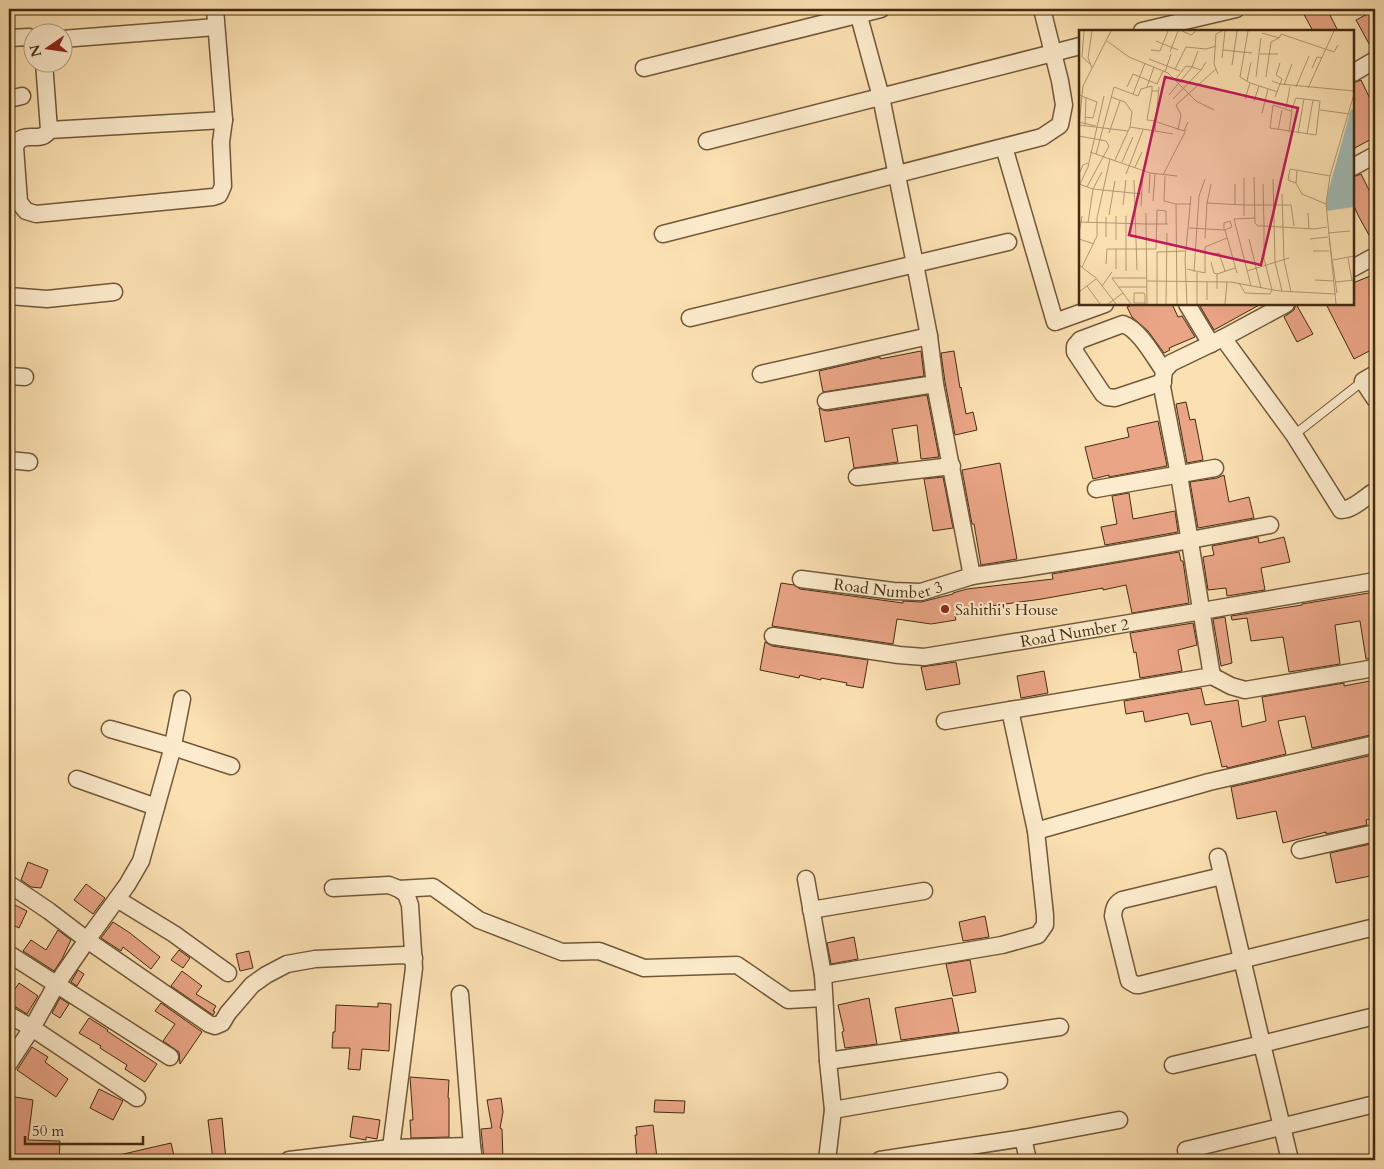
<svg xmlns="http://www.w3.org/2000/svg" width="1384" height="1169" font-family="Cardo,serif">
<rect width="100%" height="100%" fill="#fbe0b1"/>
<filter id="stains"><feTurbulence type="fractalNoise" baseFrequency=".004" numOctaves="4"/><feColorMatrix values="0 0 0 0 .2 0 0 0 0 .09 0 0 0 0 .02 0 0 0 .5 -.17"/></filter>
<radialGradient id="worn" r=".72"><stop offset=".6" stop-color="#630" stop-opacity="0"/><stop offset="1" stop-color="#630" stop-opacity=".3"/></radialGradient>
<g fill="#eaa586" stroke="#432b10">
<polygon points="1301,9 1327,9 1338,31 1313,31"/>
<polygon points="1375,10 1375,50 1373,51 1356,20"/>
<polygon points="1361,80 1375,109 1375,137 1353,149 1353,83"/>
<polygon points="1361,174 1374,200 1370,202 1375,211 1375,246 1359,217 1353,204 1353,177"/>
<polygon points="1375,274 1375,348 1354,359 1326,304 1353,304 1353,283"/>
<polygon points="1134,304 1172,304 1178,317 1182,316 1195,337 1169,348 1170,350 1164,353 1148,331 1132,317 1127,307"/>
<polygon points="1206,304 1261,304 1214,330 1200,306"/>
<polygon points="1296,304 1313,334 1297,342 1284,317 1294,310"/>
<polygon points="921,351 924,376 823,392 819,371 880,357 880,359"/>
<polygon points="954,351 960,388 961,387 966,414 973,412 977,430 955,435 945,382 941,353"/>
<polygon points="927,395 939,457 921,459 917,425 892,429 898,462 854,468 849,437 825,442 819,408 823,410 828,411"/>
<polygon points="1186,402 1190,420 1195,419 1203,460 1187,463 1176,404"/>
<polygon points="1158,421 1167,466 1109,477 1109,475 1093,479 1085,447 1129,437 1127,428"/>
<polygon points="1000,463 1017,559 981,565 974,524 972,524 962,470"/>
<polygon points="1224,475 1229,502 1249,497 1254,518 1198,528 1190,482 1217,478"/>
<polygon points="943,477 953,528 933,531 924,479"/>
<polygon points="1129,493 1133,519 1175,511 1178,532 1105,545 1101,527 1117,524 1112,496"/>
<polygon points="1258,537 1259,543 1284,537 1290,562 1261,568 1265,590 1227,596 1226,588 1208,590 1203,557 1214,555 1212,546"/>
<polygon points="1179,552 1181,561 1183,561 1189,603 1132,613 1126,585 1103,590 1103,588 1042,599 969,609 969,614 955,616 956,620 931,624 897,619 893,644 772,626 781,583 794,585 800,589 903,603 903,601 921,602 953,594 953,593 967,589 1053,579 1052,574"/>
<polygon points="1375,592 1375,658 1366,659 1360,621 1335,625 1340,664 1289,672 1283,637 1251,641 1247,618 1232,620 1231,616 1302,605 1302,604"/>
<polygon points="1225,617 1232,663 1221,666 1213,619"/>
<polygon points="1193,623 1197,645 1178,650 1182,671 1140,678 1136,652 1134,653 1130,633"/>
<polygon points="765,642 772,646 868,660 863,688 846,685 847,683 821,678 821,680 800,675 799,678 760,670"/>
<polygon points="956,662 960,684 926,690 921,667"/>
<polygon points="1044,671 1048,693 1021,698 1017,676"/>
<polygon points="1375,680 1375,734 1312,748 1305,716 1278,721 1286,754 1227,768 1227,766 1222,767 1211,721 1191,725 1188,713 1145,722 1143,711 1126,714 1124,701 1201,688 1205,705 1238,700 1242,727 1266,721 1262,697 1344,683 1344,686"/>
<polygon points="1373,755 1375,766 1375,818 1366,820 1367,825 1326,834 1326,832 1283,843 1276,811 1237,819 1231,787"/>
<polygon points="1375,843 1375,875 1336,883 1330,853"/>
<polygon points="28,862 48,870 41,888 31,887 21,880"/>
<polygon points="86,884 105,898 93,914 74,900"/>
<polygon points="9,902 27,911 19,928 9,923"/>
<polygon points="985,916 989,937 963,941 959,922"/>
<polygon points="113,922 130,933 160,957 151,969 123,947 121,951 101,938"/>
<polygon points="58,930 71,940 62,959 54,971 23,951 31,940 46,950"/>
<polygon points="854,937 858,959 831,964 827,943"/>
<polygon points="179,950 190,958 183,968 171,960"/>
<polygon points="249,951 253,968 240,971 236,954"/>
<polygon points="970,960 976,992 953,996 946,964"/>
<polygon points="78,970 84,974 77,986 71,982"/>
<polygon points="182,971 202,986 196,994 216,1006 213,1011 215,1012 213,1015 171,986"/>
<polygon points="19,983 38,996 27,1014 14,1006 9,1005 9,998"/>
<polygon points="60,998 69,1004 60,1018 52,1013"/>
<polygon points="869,998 877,1044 845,1048 842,1032 844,1031 838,1005"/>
<polygon points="952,998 959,1032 901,1040 895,1008"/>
<polygon points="161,1003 202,1032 180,1064 179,1052 163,1041 175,1024 155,1011"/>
<polygon points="378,1003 391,1004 389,1051 362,1049 360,1070 348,1069 350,1048 332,1048 333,1032 335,1032 336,1005 378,1007"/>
<polygon points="89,1018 108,1030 107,1031 157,1064 145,1082 125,1069 127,1065 100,1048 101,1046 79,1033"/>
<polygon points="32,1047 48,1057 45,1062 68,1079 56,1097 17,1070"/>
<polygon points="410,1077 449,1080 448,1098 449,1098 449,1137 411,1138 410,1120 413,1120"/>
<polygon points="99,1089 123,1101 113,1120 90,1108"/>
<polygon points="9,1096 33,1100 28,1140 60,1141 59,1160 9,1160"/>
<polygon points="501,1098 503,1112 500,1128 502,1129 503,1160 484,1160 481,1129 492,1128 487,1100"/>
<polygon points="655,1100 685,1101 684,1113 654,1112"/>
<polygon points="353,1116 380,1120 377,1139 366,1137 366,1140 350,1137"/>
<polygon points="222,1118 226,1160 213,1160 208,1120"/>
<polygon points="653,1125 657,1158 656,1158 657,1160 637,1160 635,1135 637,1135 636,1127"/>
<polygon points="171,1143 175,1160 120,1160 119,1155"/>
</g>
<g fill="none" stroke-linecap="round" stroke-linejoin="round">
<defs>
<polyline id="lane" points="1294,435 1363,381"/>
<g id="street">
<polyline points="857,9 881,97 915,264 1008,242"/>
<polyline points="1042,9 1053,53 1080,46"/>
<polyline points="1142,31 1236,9"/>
<polyline points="9,38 29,37 32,41"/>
<polyline points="62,39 216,27"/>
<path d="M44,62L49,130C40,146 23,127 15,147L19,202L26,211L36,214L213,197L219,195L223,186L221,142L224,120L215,9"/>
<polyline points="644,68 881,9"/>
<polyline points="1353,73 1375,60"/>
<polyline points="9,99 22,96"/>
<polyline points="49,130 224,120"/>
<polyline points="1004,147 1055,322 1105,304"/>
<polyline points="1353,167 1375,155"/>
<polyline points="663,234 1042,137 1060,125 1064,105 1060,81 1053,53 707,141"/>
<polyline points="1353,268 1375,256"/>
<polyline points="9,296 47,299 114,292"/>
<polyline points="1187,304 1211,344"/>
<path d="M690,318L915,264L929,336L935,384L972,576C1072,562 1171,544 1270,525"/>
<path d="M1223,338L1294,435L1341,510C1353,510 1365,497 1375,491"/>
<polyline points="761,374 929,336"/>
<polyline points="1375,374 1363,381 1375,399"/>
<polyline points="9,376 25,377"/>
<path d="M1163,382L1115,398L1107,397L1103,394L1075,352V346L1080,340L1123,324C1140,330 1154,357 1164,371"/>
<polyline points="826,401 935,384"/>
<polyline points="9,460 29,462"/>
<polyline points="857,477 952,466"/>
<polyline points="1096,489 1215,468"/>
<path id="s1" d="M801,579L893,591L921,592L972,576"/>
<path id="s2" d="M773,636L899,655L924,657L1202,611L1375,581"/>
<polyline points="1212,676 1179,475 1162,387 1164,371 1171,363 1223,338 1286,304"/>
<polyline points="1010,710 1036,831 1209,782 1375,744"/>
<polyline points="945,721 1212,676 1231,686 1245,690 1375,668"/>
<polyline points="110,729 173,747 231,766"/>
<polyline points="77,779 156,807"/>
<polyline points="1300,850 1375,833"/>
<path d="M1222,876L1122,900C1115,904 1114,908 1113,916L1129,981L1136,985H1139L1375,927"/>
<polyline points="806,879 823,975 828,1061 833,1110 827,1160"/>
<polyline points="9,884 49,911 87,940 209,1024 215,1026 222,1023 228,1013 252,985 266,975 287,964 315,959 404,955 414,958"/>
<polyline points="333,888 389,885 399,889 406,894 410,905 414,968 391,1148"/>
<polyline points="399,889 433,887 479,920 562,952 599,951 644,968 737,965 788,1000 824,998"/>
<polyline points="117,899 174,934 228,973"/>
<polyline points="811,910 924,891"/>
<polyline points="9,954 170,1057"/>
<polyline points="823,975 1002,945 1038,935 1045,925 1045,915 1036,831"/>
<polyline points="460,994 472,1146"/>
<polyline points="9,1015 32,1028 137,1098"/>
<polyline points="828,1061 1060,1027"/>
<polyline points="9,1063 32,1028 56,985 87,940 127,885 141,861 172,750 182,699"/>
<polyline points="1173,1065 1262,1044 1218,857"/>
<polyline points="833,1110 999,1081"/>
<polyline points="1023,1138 1028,1160"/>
<polyline points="289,1160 391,1148 472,1146 474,1160"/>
<polyline points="880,1160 1023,1138 1119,1120"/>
<polyline points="1188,1160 1186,1150 1375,1104"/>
<polyline points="1290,1160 1262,1044 1375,1016"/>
</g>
</defs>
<use href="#lane" stroke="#715838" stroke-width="10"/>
<use href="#street" stroke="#715838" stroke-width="19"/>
<use href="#lane" stroke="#fcebcc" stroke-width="8"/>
<use href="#street" stroke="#fcebcc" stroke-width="16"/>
</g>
<circle fill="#8f2418" stroke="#fcebcc" stroke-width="2" cx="945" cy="609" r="5"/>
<g text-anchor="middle" stroke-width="4" stroke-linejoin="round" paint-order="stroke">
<g font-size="16" fill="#432b10" stroke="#fcebcc">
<text dy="6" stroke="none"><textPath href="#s1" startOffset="88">Road Number 3</textPath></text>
<text dy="6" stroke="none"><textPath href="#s2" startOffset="305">Road Number 2</textPath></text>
</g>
<g font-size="16" fill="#432b10" stroke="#fcebcc" text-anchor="start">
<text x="955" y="615">Sahithi's House</text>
</g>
</g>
<g transform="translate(1079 30)">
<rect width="275" height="275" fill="#fbe0b1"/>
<path d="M272,79L275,80V177L247,181L248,166Z" fill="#a1bbb5"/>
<path fill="none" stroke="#b19871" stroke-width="1" d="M5,1L3,27L11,34M103,1L112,5L117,1M169,1L161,47L171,53M183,3L200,8L192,12L187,47M200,8L202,4L255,22L259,15M28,11L50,27L89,43L117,71L135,80M77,11L99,20M72,20L81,21L89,1M144,20L173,23M119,21L113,37L122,40L127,32M91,22L99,1M181,24H199M143,28L146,1M70,29L101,41M153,35L158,1M13,38L9,28L13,1M233,38L238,27L243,28M96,39L107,17L127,19L137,16M86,42L92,24M139,44L135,34L137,4L143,1M177,47L182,8M168,51L172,32M193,51L201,54L203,49L197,45L201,33M205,55L213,34M48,57L54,44L78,54L84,41M68,57L75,37M217,57L230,26M229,58L255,1M54,64L66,33M0,65L18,72L14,88L6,87M90,65L113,37L107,36L96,50M32,67L46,72L53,82L51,97L36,130M196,67L201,54L275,61M217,68L241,71L237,105L191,98L194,75L212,81ZM94,69L122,40M166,69L171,53L199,62M175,71L180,56M207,78L211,57M241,80L271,84M183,83L189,59M78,91L68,90L73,61H80M0,92L17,96M78,92L105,101L109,92M0,95L4,56L32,1M0,95L49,101M6,95L7,67M51,97L76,101L80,57M99,100L102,85L97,75L137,39M199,100L203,80M76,101L94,104M210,102L213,81M30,103L41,71M219,103L225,69M228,104L234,70M0,106L27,111L30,116L8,157M11,122L71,143L98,146M17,124L35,57L59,66L62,59L73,56V61M43,132L54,107M56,137L63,122M218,141L217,153L223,164L247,174M0,144L4,135L9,133M47,144L64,100M84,145L107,100M86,146L85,171L97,174M175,147L176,193L179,196H185L184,154M194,149L196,232L203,261M55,150L58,240M217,153L209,150L211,139L251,146M0,154L14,159L63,164M0,156L9,137L25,66M70,163L71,144M203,164L205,230L212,262M74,171L76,144M128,173L132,154M44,175L47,150M156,175V154M62,176L64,141M67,183V194H89M229,183L230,199M30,185L36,151M47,186V241M165,186V175H212L215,196M27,187V207M0,192L67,194L68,274M9,193L14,159L23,142M110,198L146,200L158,243M145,200V193L151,191L153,197L146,200M249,203L271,201M0,204L3,186M126,208L128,173L165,175V148M250,208L258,263M0,209L15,214M170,209L182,258M231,209L249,207M37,210V186M37,219V239M234,221H250M133,225L140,223L146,241M269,228L273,251M254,230L275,226M132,232L135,243L138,244V259M27,234L28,219H77L78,180L87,181V194M0,235L17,248L37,274M3,237L18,206V188L31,129M108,239L126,243V217L148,208M168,241L210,228M115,242L120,166L126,149M118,242V274M138,244L156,238M236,250L255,251M68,251L152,252L200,261L257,264M128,252V270M257,252L275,250M160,253L166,263L191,264L193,260M8,256L21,274M23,256L33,242M172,256L155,189L176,188M40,257H68M193,260L185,229V196L235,199L248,197M0,262L17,249M29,274L44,263M52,274L33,248H68M66,274V265L65,263H55V273H66M78,274V222L106,221M87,274L88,203M98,274L97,174H112M108,274L106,229L112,166M146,274L148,252M257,274L247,174L251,146L275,64"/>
<path fill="#c2185b" fill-opacity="0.15" stroke="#c2185b" stroke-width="2.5" d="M86,47L219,78L182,235L50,205Z"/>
<rect width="275" height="275" fill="none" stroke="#432b10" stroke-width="2.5"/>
</g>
<rect width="1384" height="1169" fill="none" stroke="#fbe0b1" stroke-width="30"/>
<rect x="10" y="10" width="1364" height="1149" fill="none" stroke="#432b10" stroke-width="2.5"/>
<rect x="15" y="15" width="1354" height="1139" fill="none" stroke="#432b10"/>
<g transform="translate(48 48) rotate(257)"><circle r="24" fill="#fcebcc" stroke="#b29e81"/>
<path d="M0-4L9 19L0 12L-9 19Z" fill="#8f2418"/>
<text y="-8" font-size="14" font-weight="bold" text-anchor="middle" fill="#432b10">N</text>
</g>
<path d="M25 1136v8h118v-8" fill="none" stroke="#432b10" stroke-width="2.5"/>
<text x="32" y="1136" font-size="15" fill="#432b10" stroke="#fcebcc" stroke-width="4" paint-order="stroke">50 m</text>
<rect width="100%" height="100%" filter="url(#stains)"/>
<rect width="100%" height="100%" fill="url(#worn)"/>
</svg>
